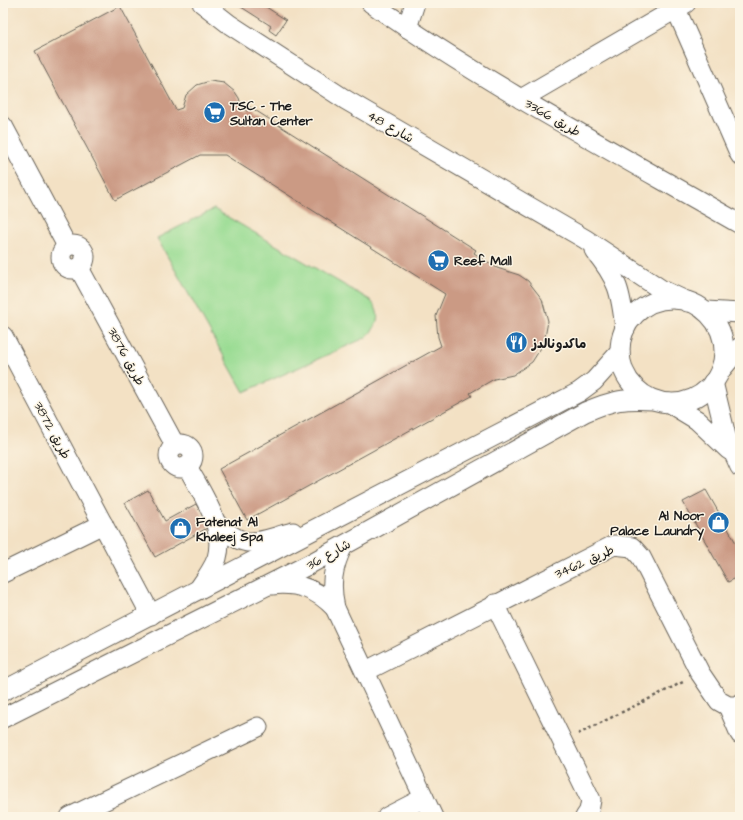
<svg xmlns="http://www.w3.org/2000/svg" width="743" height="820" font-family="'Architects Daughter','Playpen Sans Arabic',sans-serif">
<rect width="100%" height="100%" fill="#fcf5e5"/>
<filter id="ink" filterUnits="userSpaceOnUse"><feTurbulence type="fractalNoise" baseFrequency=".025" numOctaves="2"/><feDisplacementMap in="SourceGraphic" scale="8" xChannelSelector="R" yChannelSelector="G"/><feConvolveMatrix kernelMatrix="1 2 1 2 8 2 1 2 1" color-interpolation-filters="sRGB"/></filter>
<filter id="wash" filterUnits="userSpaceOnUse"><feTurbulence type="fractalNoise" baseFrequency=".012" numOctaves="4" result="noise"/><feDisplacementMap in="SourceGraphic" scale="16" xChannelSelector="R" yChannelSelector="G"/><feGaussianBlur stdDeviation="0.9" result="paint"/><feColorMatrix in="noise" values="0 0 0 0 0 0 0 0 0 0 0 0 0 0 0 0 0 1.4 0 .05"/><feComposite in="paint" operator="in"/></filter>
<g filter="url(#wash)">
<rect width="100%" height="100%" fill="#f3e1c4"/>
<path fill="#99dc93" stroke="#5a7c58" d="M214,209L370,300C383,314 378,327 365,338L244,392L157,238Z"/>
<g id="blocks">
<g fill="#cb9a84">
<polygon points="235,3 260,3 286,20 276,35 269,30 271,26"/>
<polygon points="120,6 176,110 182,108 186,95 197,85 210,81 224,83 235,92 239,98 242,108 247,111 250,107 476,250 474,253 497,268 519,275 528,281 542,299 548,321 544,343 532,362 513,375 494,379 470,393 472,396 247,520 219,469 441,346 438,337 436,316 445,294 225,155 200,155 115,200 35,51"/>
<polygon points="148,490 165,521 196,504 209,527 155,557 125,503"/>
<polygon points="706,490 740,550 740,585 736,578 728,582 683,502"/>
</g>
</g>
</g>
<g filter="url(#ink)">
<use href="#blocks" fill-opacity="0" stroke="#676157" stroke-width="1"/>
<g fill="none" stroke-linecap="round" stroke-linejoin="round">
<defs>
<g id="minor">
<polyline points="202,3 229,24 346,100 585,239 662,290 688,302"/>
<path d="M371,3C488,85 616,153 740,224"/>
<polyline points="676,9 740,155"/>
<polyline points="407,28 415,3"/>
<polyline points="521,99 686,3"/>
<polyline points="3,126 67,246"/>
<circle cx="73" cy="257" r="12"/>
<path d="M594,250C618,279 621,292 625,329"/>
<polyline points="79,268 175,445"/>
<circle cx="672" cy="351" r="52"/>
<polyline points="706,311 740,313"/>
<polyline points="3,336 151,615"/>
<polyline points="720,371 740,347"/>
<polyline points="713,382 726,436 740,467"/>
<polyline points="669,403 697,420 729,450"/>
<circle cx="181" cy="456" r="12"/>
<path d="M187,466C201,493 226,526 217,558C213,569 205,580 198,590"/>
<path d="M216,523C247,552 255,542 293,532"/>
<path d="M343,546C332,567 330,586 335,608L433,817"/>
<polyline points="3,573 103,524"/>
<path d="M272,585C297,582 317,589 335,608"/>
<polyline points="495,604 591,800 589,811 585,817"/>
<polyline points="366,671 614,545 632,547 641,557 700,673 719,701 728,706 736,706 740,704"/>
<polyline points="3,691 579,392 594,381 620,352"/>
<polyline points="728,706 740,734"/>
<path d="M3,718L308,565L585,412C613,400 624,398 654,400"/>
<polyline points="70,817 258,727"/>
<polyline points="387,817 424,798"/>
</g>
</defs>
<use href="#minor" stroke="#676157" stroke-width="21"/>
<polyline stroke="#676157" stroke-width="2.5" stroke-dasharray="3 3" stroke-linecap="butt" points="578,734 685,681"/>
<use href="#minor" stroke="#fff" stroke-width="19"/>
</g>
</g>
<defs>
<symbol id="supermarket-disc" viewBox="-11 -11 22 22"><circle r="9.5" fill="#1f6fb2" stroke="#fcf5e5"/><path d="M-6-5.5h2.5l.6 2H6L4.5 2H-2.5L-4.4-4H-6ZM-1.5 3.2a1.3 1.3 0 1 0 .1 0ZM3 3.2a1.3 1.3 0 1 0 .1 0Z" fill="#fff"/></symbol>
<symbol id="restaurant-disc" viewBox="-11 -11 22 22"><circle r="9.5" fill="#1f6fb2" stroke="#fcf5e5"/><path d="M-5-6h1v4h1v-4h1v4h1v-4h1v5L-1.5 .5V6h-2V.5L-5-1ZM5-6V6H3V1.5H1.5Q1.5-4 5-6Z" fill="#fff"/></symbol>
<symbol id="shop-disc" viewBox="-11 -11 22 22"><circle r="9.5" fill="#1f6fb2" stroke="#fcf5e5"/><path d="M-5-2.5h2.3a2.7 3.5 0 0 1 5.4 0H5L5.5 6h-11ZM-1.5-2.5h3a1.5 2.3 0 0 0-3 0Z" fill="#fff"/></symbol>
</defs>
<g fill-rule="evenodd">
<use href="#supermarket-disc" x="202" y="100" width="25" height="25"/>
<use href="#supermarket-disc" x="426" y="248" width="25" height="25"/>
<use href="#restaurant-disc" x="504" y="330" width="25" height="25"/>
<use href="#shop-disc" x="706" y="510" width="25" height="25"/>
<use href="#shop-disc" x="168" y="516" width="25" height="25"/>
</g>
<g text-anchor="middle" stroke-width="3" stroke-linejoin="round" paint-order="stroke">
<g font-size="13" font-weight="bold" fill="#1c1c1c" stroke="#fcf5e5" text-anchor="start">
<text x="230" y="110">TSC - The<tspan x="230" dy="15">Sultan Center</tspan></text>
<text x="454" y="265">Reef Mall</text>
<text x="532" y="348">ماكدونالدز</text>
<text x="704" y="520" text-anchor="end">Al Noor<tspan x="704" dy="15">Palace Laundry</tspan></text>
<text x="196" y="526">Fatenat Al<tspan x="196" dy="15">Khaleej Spa</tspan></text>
</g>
<g font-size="13" fill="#1c1c1c" stroke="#fcf5e5">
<text transform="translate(553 117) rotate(30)" y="5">طريق 3366</text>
<text transform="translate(391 126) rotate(30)" y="5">شارع 48</text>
<text transform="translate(127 356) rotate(62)" y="5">طريق 3876</text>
<text transform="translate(53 430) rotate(62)" y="5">طريق 3872</text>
<text transform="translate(328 554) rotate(-29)" y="5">شارع 36</text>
<text transform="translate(584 561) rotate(-24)" y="5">طريق 3462</text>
</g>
</g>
<rect width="743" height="820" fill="none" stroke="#fcf5e5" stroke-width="16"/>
</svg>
